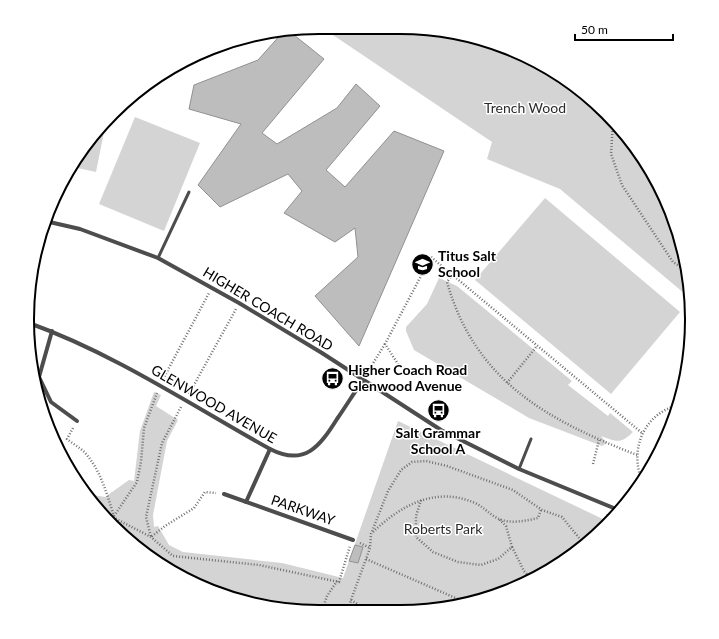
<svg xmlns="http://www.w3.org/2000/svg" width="719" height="639" font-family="Lato,sans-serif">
<rect width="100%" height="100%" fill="#fff"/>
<g fill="#d4d4d4">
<polygon points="321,27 456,33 546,66 593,100 632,142 662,190 682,244 691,299 560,189 487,159 492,142"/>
<polygon points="135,117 200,143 164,231 99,204"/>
<polygon points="106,122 96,172 73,167 87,142"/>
<polygon points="545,198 680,312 611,394 475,280"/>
<path d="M439,278L457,286L572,381L568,385L608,416L610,413L633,432C621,444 617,442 601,436L607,443L602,446L529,418L414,350L406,331V327L427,304Z"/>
<path d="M154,392L161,395L156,406L178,420L167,441L153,515L154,527L158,526L169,545L183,552L282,563L343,578L398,421L609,522C584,545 559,567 529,582C495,598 456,609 418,611C401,613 384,611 367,611C345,611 322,613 300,611C217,605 135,562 87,494L105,497L129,480L134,481L140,431Z"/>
</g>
<g fill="#bdbdbd" stroke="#919191">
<polygon points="289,31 324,59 262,133 277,144 337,108 356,84 380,106 326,170 345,187 394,131 444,151 359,346 315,296 358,257 355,228 335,242 284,213 302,191 288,174 220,207 198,185 241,124 189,109 194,85 258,60 283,32"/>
<polygon points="355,545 363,547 358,563 349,561"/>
</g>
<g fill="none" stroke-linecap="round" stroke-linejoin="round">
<g stroke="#6f6f6f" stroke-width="2.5" stroke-dasharray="1 2" stroke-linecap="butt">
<polyline points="613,122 611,154 622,185 673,262 687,271"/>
<path d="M452,275L447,282C475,381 547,420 637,455"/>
<polyline points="400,367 385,344 431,257 642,433"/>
<polyline points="367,373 385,344"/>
<polyline points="163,379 209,293"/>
<polyline points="507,383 537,346"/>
<polyline points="189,394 236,309"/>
<polyline points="181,407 162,443 146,517 151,537 165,526 194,508 205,492 216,493"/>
<path d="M73,428L67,439C73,444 81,448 86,454C101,471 107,495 114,516"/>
<polyline points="593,464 599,440"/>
<path d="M642,481C629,449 644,413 679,405"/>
<polyline points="421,500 416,516 416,537 433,552 458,562 481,565 498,559 512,547 506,526 499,519"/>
<polyline points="97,509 151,537 173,556 259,565 339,582 350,546"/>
<polyline points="114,516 137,482 141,462 144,428 157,393"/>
<polyline points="607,524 608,513"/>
<path d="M373,532C401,505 436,486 475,503C484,507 490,515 499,519C510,524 526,521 538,518L541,510"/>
<polyline points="360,543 370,548"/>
<polyline points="512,547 524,571 532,580"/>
<polyline points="366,559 467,603"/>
<polyline points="561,562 565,556 586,544"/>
<polyline points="351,600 369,611"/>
<polyline points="322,611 327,596 337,581"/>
<polyline points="347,611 370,548 371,534 388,491 401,470 412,462 426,461 447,466 513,490 542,510 562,517 584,544"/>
</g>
<g stroke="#4d4d4d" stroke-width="3">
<polyline points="158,258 189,192"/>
<polyline points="519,469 531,439"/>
</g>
<g stroke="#4d4d4d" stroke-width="4">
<polyline points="45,221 80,229 158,258 239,303 322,353 441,430 519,469 621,511"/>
<path d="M29,323C115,354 191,405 270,449C305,467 320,446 337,419C346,406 354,393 363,380"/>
<polyline points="52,331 39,377 51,402 77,421"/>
<polyline points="224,494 353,540"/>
<polyline points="246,502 270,449"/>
</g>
</g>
<defs>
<symbol id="school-disc" viewBox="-11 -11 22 22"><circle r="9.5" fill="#000" stroke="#fff"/><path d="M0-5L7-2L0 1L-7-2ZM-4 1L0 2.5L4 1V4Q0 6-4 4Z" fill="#fff"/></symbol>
<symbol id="bus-disc" viewBox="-11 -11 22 22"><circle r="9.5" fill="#000" stroke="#fff"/><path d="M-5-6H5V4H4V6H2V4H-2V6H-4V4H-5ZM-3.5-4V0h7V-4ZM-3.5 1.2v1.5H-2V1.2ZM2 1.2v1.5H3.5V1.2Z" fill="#fff"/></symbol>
</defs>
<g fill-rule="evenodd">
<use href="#school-disc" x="410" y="252" width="25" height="25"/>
<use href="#bus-disc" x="320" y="366" width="25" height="25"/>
<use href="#bus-disc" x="426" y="398" width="25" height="25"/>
</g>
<g text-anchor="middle" stroke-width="3" stroke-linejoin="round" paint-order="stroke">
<g font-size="14" fill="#2b2b2b" stroke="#fff">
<text x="525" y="113">Trench Wood</text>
<text x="443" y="534">Roberts Park</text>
</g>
<g font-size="14" font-weight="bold" fill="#000" stroke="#fff" text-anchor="start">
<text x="438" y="261">Titus Salt<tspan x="438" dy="16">School</tspan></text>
<text x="348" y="375">Higher Coach Road<tspan x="348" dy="16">Glenwood Avenue</tspan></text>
<text x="438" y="438" text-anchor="middle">Salt Grammar<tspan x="438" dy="16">School A</tspan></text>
</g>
<g font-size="14" fill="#000" stroke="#fff">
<text transform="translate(268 309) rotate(31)" y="5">HIGHER COACH ROAD</text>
<text transform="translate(214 404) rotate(30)" y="5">GLENWOOD AVENUE</text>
<text transform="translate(303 510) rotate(19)" y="5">PARKWAY</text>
</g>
</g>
<path d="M0 0H719V639H0ZM319 34H400A285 285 0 0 1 685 319V320A285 285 0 0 1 400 605H319A285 285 0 0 1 34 320V319A285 285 0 0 1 319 34Z" fill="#fff" fill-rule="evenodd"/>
<path fill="none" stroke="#000" stroke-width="2" d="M319 34H400A285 285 0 0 1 685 319V320A285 285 0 0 1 400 605H319A285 285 0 0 1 34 320V319A285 285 0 0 1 319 34Z"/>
<path d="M575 34v6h98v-6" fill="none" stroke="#000000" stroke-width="2"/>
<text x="581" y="34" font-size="12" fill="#000000" stroke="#ffffff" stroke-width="3" paint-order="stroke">50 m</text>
</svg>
